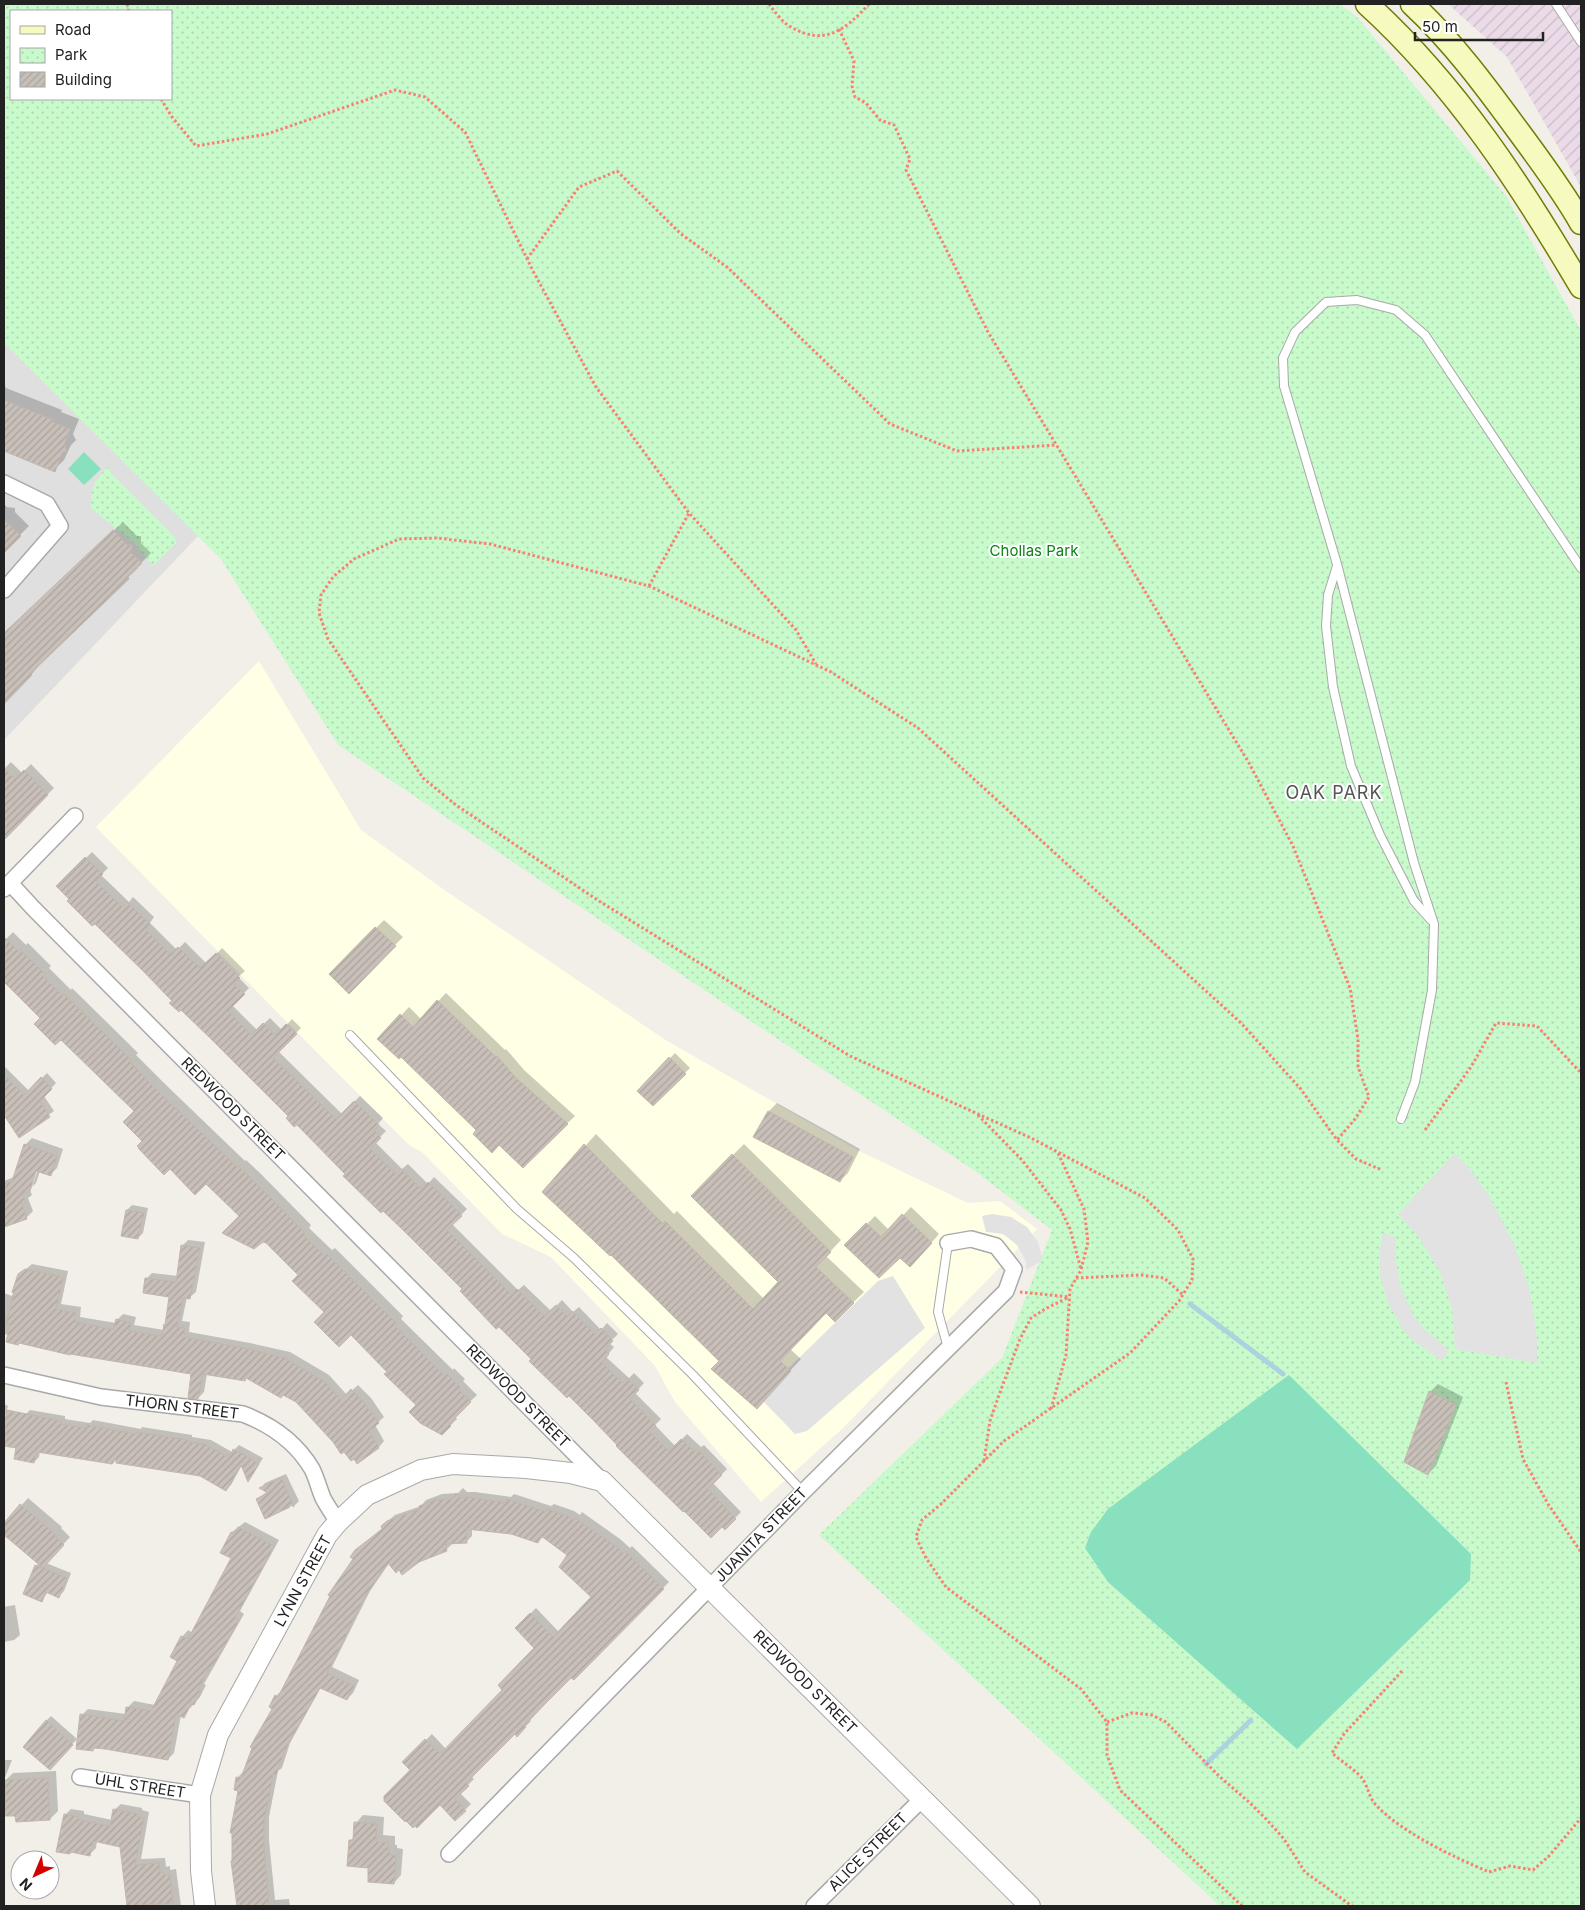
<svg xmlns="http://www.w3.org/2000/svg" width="1585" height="1910" font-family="Inter,sans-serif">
<defs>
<pattern id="industrial-furrows" width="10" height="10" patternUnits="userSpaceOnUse" patternTransform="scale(1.25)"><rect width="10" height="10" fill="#ebdbe8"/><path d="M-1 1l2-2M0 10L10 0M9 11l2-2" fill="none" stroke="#c9bcc7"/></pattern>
<pattern id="park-dots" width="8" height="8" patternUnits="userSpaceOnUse" patternTransform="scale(1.25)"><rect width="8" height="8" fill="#c8facc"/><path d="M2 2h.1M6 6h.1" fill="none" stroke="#acd6af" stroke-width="1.8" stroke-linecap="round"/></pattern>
<pattern id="building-hatch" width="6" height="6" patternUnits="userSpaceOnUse" patternTransform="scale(1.25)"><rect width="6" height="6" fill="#c7bfb8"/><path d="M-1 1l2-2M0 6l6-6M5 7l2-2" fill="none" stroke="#aba49e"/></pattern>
</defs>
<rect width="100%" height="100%" fill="#f2efe9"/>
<polygon fill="#e0dfdf" points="4,38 11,99 356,370 4,740"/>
<polygon fill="url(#industrial-furrows)" points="1448,4 1581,4 1581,187 1507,57"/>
<polygon fill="#ffffe5" points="259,661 361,830 446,891 664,1039 857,1150 968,1203 1000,1201 1037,1229 843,1428 761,1502 675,1402 655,1366 551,1257 502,1234 423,1153 409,1145 281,1016 96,827"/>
<g fill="url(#park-dots)" fill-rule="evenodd">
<path d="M4,4H1340L1358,18L1506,196L1581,331V1906H1220L819,1535L1002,1358L1052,1230L975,1171L338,745L221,559L4,343ZM11,11H171V99H11Z"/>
<path d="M108,467L112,474L173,535L177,542L153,566L135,544L90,507C92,501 91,496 92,491C93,483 102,472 108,467Z"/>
</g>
<g fill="#88e0be">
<polygon points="84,452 101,469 84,485 68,469"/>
<polygon points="1289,1375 1471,1554 1470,1580 1297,1749 1108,1582 1085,1548 1091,1532 1108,1509"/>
</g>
<g fill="#e2e2e2">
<polygon points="1455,1153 1473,1173 1489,1196 1514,1244 1530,1290 1537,1338 1537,1363 1455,1349 1452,1308 1439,1270 1418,1236 1398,1214"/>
<polygon points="992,1214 1011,1217 1027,1227 1038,1242 1043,1260 1026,1270 1026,1261 1017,1245 1003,1234 986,1232 982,1216"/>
<polygon points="1383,1233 1396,1237 1395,1253 1400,1286 1414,1316 1424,1329 1449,1350 1442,1361 1415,1342 1403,1330 1388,1303 1380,1275 1380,1247"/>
<polygon points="893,1276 925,1328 807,1431 795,1434 759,1397 878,1281"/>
</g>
<g fill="#0003">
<polygon points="4,383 6,388 62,410 61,412 79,419 73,434 76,440 71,445 64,460 54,470 4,451"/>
<polygon points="4,504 7,507 15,508 15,512 29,526 4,551"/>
<polygon points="123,522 137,536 141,536 141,543 151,553 137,567 138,568 39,663 40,664 28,679 4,702 4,635"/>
<polygon points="11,762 22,773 31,764 54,788 4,838 4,769"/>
<polygon points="92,852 108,868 101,875 129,902 133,897 154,917 150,923 177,950 185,942 207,964 222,948 245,971 238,977 249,988 232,1005 257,1030 270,1018 282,1030 292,1019 301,1028 278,1051 342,1114 360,1096 383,1118 378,1124 386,1131 375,1142 402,1169 408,1164 428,1184 434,1177 459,1201 467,1209 452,1224 518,1290 524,1285 551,1311 562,1300 573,1312 579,1307 601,1330 607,1323 618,1334 609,1343 614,1347 606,1357 629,1378 634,1373 644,1383 635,1393 661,1419 655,1425 675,1446 687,1434 701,1447 704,1445 727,1469 713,1483 741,1512 725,1528 619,1445 58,886"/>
<polygon points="384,920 403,937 349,992 330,974"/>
<polygon points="13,932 26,945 28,943 51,966 49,968 71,990 72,988 129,1044 138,1053 136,1055 165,1084 245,1161 246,1160 260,1173 311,1225 309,1228 332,1250 335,1248 403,1316 401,1319 453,1370 454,1368 465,1379 463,1381 477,1395 455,1416 457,1419 442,1434 389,1372 326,1311 300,1275 206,1182 170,1168 143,1141 136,1111 6,983 4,985 4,941"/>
<polygon points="446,993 505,1050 506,1049 524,1070 575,1116 523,1166 500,1144 478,1130 401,1056 379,1039 409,1007 421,1019"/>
<polygon points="675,1053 690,1068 653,1104 639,1091"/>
<polygon points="4,1066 29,1091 47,1073 56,1083 44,1096 54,1111 19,1136 16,1124 4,1113"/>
<polygon points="777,1103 860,1149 848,1173 840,1181 769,1111"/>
<polygon points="596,1134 674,1214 677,1211 764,1299 780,1282 693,1195 744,1144 841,1240 826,1256 864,1292 835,1320 826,1312 790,1349 801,1359 767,1396 721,1361 611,1254 544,1192"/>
<polygon points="32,1138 63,1149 57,1168 50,1175 40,1171 36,1183 32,1187 39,1166 37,1165 30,1187 32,1187 30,1190 32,1195 28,1198 33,1211 26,1218 4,1226 4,1181 14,1177 25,1145"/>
<polygon points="132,1205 148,1208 143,1233 138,1238 122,1235 127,1210"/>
<polygon points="911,1207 939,1234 918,1258 900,1256 846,1245 875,1216 889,1230"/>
<polygon points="188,1240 205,1242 196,1292 190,1297 187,1297 182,1321 190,1322 189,1332 250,1343 290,1352 329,1375 347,1395 358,1385 371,1398 384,1417 375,1425 384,1441 379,1447 357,1462 334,1441 297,1401 247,1377 245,1379 207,1374 204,1392 198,1398 192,1373 4,1334 4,1293 12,1296 19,1275 32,1264 68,1271 61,1304 81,1307 80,1317 116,1323 117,1320 123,1314 136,1317 134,1325 164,1330 167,1323 170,1296 147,1278 152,1273 178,1276 182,1246"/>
<polygon points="1438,1384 1463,1397 1436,1466 1428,1474 1430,1392"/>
<polygon points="4,1404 8,1406 4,1419"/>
<polygon points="30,1410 65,1416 65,1419 90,1423 93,1420 141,1429 142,1427 192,1435 192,1437 211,1440 232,1452 239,1445 263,1458 249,1480 242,1465 231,1485 226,1490 200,1475 118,1456 40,1451 39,1457 34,1462 25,1415"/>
<polygon points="286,1474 299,1501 294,1506 292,1504 290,1506 257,1499 268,1491 261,1488 265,1483"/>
<polygon points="463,1488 467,1492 475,1492 511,1497 514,1494 551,1506 554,1504 574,1511 580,1515 582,1512 620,1539 630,1548 632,1546 669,1582 574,1678 571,1676 529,1719 531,1721 517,1735 515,1733 471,1776 474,1779 460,1793 471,1804 455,1820 404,1762 432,1734 446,1749 504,1690 536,1648 516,1628 536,1608 559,1632 593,1597 569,1555 544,1536 538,1542 512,1533 472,1529 472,1536 466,1542 452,1544 446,1550 399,1569 390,1562 370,1591 332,1667 359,1680 353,1693 347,1699 321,1687 290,1743 282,1768 278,1771 269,1817 269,1840 275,1900 289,1899 290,1906 238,1906 232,1862 239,1790 237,1778 243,1772 274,1708 276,1696 282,1690 384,1528 382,1526 395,1515 421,1506 426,1500 442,1494 458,1493"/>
<polygon points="28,1498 62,1527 61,1528 70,1537 46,1563 71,1573 64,1591 59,1596 48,1592 42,1600 36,1566 39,1563 4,1533 4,1525"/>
<polygon points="245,1522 279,1540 240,1611 244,1614 204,1684 206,1685 200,1697 183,1716 181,1715 174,1753 168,1759 96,1747 93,1750 82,1715 88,1709 126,1714 127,1708 134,1701 155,1705 179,1660 182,1637 188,1630 193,1633 233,1558 222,1552 232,1532"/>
<polygon points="15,1605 20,1635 14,1640 4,1642 4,1607"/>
<polygon points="51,1716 77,1739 55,1763 46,1721"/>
<polygon points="4,1760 12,1760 4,1780"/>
<polygon points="56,1771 58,1811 50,1819 5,1781 13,1773"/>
<polygon points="121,1804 142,1808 142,1810 149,1812 141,1859 165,1858 166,1867 170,1866 170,1870 176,1869 181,1906 128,1906 121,1846 97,1841 96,1848 90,1854 65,1815 71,1809 84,1811 84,1814 112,1820 114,1810"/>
<polygon points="363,1815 384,1817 383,1835 395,1836 395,1845 397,1845 397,1848 403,1849 401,1875 394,1883 370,1866 351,1840 355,1836 356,1823"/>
</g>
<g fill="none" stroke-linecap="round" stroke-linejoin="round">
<g stroke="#aad3df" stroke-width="5">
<polyline points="1190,1304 1283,1374"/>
<polyline points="1206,1764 1251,1720"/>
</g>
</g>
<g fill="url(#building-hatch)" stroke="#c4b6ab">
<polygon points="4,400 53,420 52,422 70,429 64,445 67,451 62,453 55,472 4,451"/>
<polygon points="4,520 21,536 4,553"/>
<polygon points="113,530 127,545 132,545 131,553 142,563 128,577 129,579 30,674 32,675 4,704 4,633"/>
<polygon points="4,768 15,779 24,770 48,795 4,840"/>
<polygon points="85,857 103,874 96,881 122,907 127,902 150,924 145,929 170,954 178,947 200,968 216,953 240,978 233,984 245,994 228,1011 251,1035 263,1023 275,1035 286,1024 297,1034 273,1058 336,1119 354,1101 379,1125 374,1130 381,1138 370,1149 396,1174 401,1169 421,1189 428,1182 454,1207 462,1216 447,1230 512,1295 517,1289 544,1316 556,1305 567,1316 572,1311 595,1334 601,1328 613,1341 605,1349 609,1354 602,1363 622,1383 627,1378 639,1390 630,1399 656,1426 650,1432 669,1451 681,1439 695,1452 697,1449 722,1475 708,1489 736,1519 725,1530 722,1527 711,1538 684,1511 683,1512 616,1446 617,1445 593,1420 569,1396 567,1398 529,1361 531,1359 499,1327 496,1329 460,1291 462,1289 404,1231 383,1211 381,1213 343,1176 345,1174 297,1125 294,1127 286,1118 288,1116 210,1038 181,1010 179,1012 169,1003 172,1001 144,972 95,924 92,926 67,901 69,899 56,886"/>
<polygon points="375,927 396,946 349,994 329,974"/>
<polygon points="4,937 18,951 20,949 45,974 43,976 63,996 64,994 122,1051 132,1060 130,1062 158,1091 237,1167 238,1166 253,1180 305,1233 303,1235 325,1256 327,1254 397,1324 395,1326 445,1376 447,1374 460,1387 458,1389 471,1402 449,1424 451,1426 442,1435 420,1423 409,1412 416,1405 384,1374 387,1372 351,1335 339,1347 314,1322 324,1312 292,1281 298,1275 266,1243 263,1242 254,1249 222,1233 239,1216 206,1184 195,1195 170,1169 164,1175 138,1148 139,1147 137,1146 142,1141 123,1122 134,1111 61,1040 55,1045 34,1024 40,1018 4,982"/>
<polygon points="437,1000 496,1057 497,1056 516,1078 568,1124 523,1168 499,1145 492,1153 473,1134 476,1130 401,1057 399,1059 377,1039 400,1014 413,1027"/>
<polygon points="669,1057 686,1074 653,1106 637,1091"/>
<polygon points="4,1075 24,1095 41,1077 52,1089 40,1101 50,1117 19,1138 4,1115"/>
<polygon points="768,1111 853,1157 840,1182 753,1137"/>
<polygon points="24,1144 57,1156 51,1176 36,1171 30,1191 22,1194 26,1203 22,1204 27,1219 4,1227 4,1184 12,1181"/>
<polygon points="584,1144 663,1224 665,1221 753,1309 778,1282 691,1196 732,1154 831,1252 816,1267 854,1303 835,1322 826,1313 780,1361 791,1371 757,1409 711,1369 719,1361 611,1255 610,1256 542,1192"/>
<polygon points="126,1210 144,1213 138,1239 121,1236"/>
<polygon points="902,1214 932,1243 910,1267 900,1258 879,1278 844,1245 866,1223 881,1237"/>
<polygon points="181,1245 200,1248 190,1299 183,1298 177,1327 185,1328 184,1337 244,1348 284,1358 324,1381 341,1400 351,1389 365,1404 379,1423 369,1431 379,1448 357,1464 354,1459 351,1461 344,1452 341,1454 333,1442 296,1402 283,1395 281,1398 246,1378 245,1381 203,1374 198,1399 188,1398 191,1374 70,1354 70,1355 19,1343 18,1345 6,1342 10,1325 6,1324 14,1293 12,1292 18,1274 25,1269 63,1277 56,1309 76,1313 75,1322 110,1329 113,1329 116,1319 131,1323 129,1331 162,1336 164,1324 165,1325 169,1297 143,1293 145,1278 176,1282"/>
<polygon points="1429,1391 1456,1405 1428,1475 1404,1462"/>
<polygon points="7,1410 61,1421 60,1424 87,1428 87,1425 136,1434 136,1432 188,1440 188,1442 205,1444 227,1457 228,1454 231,1455 233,1449 259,1464 248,1482 241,1465 226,1491 200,1476 116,1463 116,1459 112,1464 37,1452 34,1463 14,1459 16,1448 4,1446 4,1425"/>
<polygon points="281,1478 294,1507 289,1504 290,1507 265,1519 256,1499 268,1493 259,1488"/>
<polygon points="456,1493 460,1498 468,1497 506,1503 507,1499 546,1512 546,1509 568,1516 573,1520 575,1518 614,1545 623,1553 625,1551 664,1589 574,1680 571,1678 546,1703 524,1726 526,1727 517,1737 515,1734 466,1783 469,1786 455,1799 466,1811 455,1821 440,1805 417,1828 415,1826 413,1828 406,1821 405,1822 384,1801 384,1796 410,1770 402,1762 425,1739 440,1754 502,1690 498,1685 534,1648 515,1628 530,1613 553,1637 591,1597 559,1567 567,1555 541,1536 538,1543 511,1534 466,1529 467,1543 445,1544 447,1551 419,1562 402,1575 399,1570 396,1573 388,1563 364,1598 327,1673 354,1686 347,1700 320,1688 285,1750 276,1775 273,1774 264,1824 264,1847 269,1906 237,1906 231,1861 232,1861 232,1833 230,1833 238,1791 234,1790 236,1777 241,1778 252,1748 250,1747 272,1709 269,1707 275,1695 278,1697 330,1596 328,1595 353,1559 350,1557 355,1550 382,1529 381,1526 387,1521 420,1509 419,1506 435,1500 452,1499"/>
<polygon points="20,1504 56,1535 54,1536 64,1545 43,1568 4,1535 4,1523"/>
<polygon points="238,1527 274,1546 235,1618 239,1620 213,1666 211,1665 198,1690 201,1691 194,1705 191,1704 184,1718 176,1714 168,1760 105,1749 94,1748 93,1751 76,1749 80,1714 124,1721 126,1707 151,1711 177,1661 170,1657 181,1636 188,1639 231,1558 220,1553 231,1532 235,1534"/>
<polygon points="35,1565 67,1578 59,1598 46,1592 42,1602 23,1594"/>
<polygon points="46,1720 73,1745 50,1770 23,1747"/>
<polygon points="48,1778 50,1820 16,1822 15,1816 5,1816 5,1780"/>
<polygon points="113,1809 137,1814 136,1816 144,1818 135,1865 159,1863 160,1872 164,1872 164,1875 170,1875 173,1903 127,1906 120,1847 93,1841 90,1856 71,1852 70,1854 56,1852 64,1814 79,1817 78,1820 110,1826"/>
<polygon points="354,1822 377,1824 376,1842 388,1843 388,1852 390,1852 390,1855 396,1856 394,1884 368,1882 368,1868 347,1866 349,1840 353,1840"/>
</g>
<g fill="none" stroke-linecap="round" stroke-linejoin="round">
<defs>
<g id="service">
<polyline points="1556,4 1581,42"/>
<polyline points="1337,566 1328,595 1326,626 1333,687 1351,766 1380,835 1414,901 1431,920"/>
<polyline points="350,1035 517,1209 574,1258 693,1375 803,1492"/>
<polyline points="1401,1119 1415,1082 1432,990 1434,924 1414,863 1337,564 1284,386 1283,358 1295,332 1326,302 1357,300 1396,310 1425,335 1581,568"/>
<polyline points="948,1348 938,1312 948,1243"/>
</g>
<g id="minor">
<polyline points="4,483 47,504 60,526 4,590"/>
<polyline points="10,883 34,909 602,1481"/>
<polyline points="4,889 75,816"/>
<path d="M4,1375L101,1397L243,1414C272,1425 296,1442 312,1469C317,1479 319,1489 323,1498C327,1506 333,1514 338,1522"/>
<polyline points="80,1777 200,1795"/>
<polyline points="449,1854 803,1492 1006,1291 1014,1269 996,1246 971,1239 948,1243"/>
<polyline points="814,1906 923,1798"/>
</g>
<polyline id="tertiary" points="205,1906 201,1871 200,1795 218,1735 327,1535 338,1522 367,1495 421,1470 453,1464 526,1468 571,1473 602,1481 1030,1906"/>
<g id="secondary">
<path d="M1367,4C1455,84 1521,185 1581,287"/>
<path d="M1412,4C1453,42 1486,87 1519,132C1541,162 1563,191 1581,223"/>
</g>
</defs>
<use href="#service" stroke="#a9a9a9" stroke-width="10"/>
<use href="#minor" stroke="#a9a9a9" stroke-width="18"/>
<use href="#tertiary" stroke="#a9a9a9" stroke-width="22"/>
<use href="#secondary" stroke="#707d05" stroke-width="25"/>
<g stroke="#fa8072" stroke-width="3" stroke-dasharray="2.5 2.5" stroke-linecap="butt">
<polyline points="127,4 129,11"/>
<path d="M769,4L771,7C777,14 783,23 791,27C825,47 846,29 869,4"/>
<polyline points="839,29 854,61 852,86 855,97 866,103 880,120 894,125 910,159 906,170 988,332 1249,763 1293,846 1350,988 1358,1039 1358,1067 1369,1097 1355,1119 1337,1140"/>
<polyline points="161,99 172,117 196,146 267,134 395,90 425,97 465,132 533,271 596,387 689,513 796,630 816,664"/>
<polyline points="527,259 579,187 617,171 681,234 727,267 890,424 957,451 1057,445"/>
<polyline points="649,586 689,513"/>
<polyline points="978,1115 1022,1160 1061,1210 1070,1229 1081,1269"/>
<polyline points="1425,1130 1471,1067 1496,1023 1537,1026 1581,1073"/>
<polyline points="1076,1278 1141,1275 1164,1278 1183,1295"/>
<polyline points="1020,1292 1069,1297"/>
<polyline points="1506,1382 1523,1459 1548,1504 1581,1552"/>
<polyline points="1051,1409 1066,1355 1070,1289 1081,1270 1088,1242 1084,1209 1058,1153"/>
<polyline points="984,1461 990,1421 999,1395 1020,1339 1031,1318 1045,1309 1069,1297"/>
<path d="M1402,1671L1344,1734L1332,1753C1341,1761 1354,1769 1362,1778C1368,1786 1369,1798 1376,1805C1402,1833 1454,1857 1489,1872L1510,1866L1533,1870L1549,1856L1581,1818"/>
<polyline points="1107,1722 1132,1713 1152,1715 1166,1722 1219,1776 1250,1803 1266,1819 1284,1839 1305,1872 1352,1906"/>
<polyline points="1242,1906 1120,1790 1107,1755 1107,1722 1081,1689 946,1587 926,1558 916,1537 922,1520 941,1504 1004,1441 1130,1353 1179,1301 1192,1280 1193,1259 1178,1230 1145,1198 1031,1138 850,1056 599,901 456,805 423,778 328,639 319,613 321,595 333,577 354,559 399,539 437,538 490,544 649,586 831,672 918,728 1241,1023 1300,1088 1337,1140 1356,1159 1382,1170"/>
</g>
<use href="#service" stroke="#fff" stroke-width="8"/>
<use href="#minor" stroke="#fff" stroke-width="15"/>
<use href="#tertiary" stroke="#fff" stroke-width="20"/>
<use href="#secondary" stroke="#f7fabf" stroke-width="22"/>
</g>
<g text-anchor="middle" stroke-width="4" stroke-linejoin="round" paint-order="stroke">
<g font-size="15" fill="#0c8416" stroke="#fff">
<text x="1034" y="556">Chollas Park</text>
</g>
<g font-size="15" fill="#222" stroke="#fff">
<text transform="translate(233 1109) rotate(45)" y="5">REDWOOD STREET</text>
<text transform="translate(518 1396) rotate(45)" y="5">REDWOOD STREET</text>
<text transform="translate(182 1407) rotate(7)" y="5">THORN STREET</text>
<text transform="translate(761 1535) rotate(-46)" y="5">JUANITA STREET</text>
<text transform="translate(303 1581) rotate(-61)" y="5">LYNN STREET</text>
<text transform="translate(805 1682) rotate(45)" y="5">REDWOOD STREET</text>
<text transform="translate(140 1786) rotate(9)" y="5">UHL STREET</text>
<text transform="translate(868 1852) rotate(-45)" y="5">ALICE STREET</text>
</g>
<g font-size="18" letter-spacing="1" fill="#555" stroke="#fff">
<text x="1334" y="799">OAK PARK</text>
</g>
</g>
<rect width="1585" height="1910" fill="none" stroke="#222222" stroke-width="10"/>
<rect x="10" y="10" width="162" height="90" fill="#ffffff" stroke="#a7a7a7"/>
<rect x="20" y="26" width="25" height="8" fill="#f7fabf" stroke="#a7a7a7"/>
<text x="55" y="35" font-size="15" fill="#222222">Road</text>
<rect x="20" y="48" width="25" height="15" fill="url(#park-dots)" stroke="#a7a7a7"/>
<text x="55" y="60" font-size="15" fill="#222222">Park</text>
<rect x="20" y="72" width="25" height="15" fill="url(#building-hatch)" stroke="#a7a7a7"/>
<text x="55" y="85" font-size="15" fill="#222222">Building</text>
<g transform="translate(35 1875) rotate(224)"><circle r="24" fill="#ffffff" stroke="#a7a7a7"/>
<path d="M0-4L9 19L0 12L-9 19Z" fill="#d40000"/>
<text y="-8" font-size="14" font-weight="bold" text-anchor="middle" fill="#222222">N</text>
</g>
<path d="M1415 32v8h128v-8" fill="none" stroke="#222222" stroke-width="2.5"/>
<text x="1422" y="32" font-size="15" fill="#222222" stroke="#ffffff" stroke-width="4" paint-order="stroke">50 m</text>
</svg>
